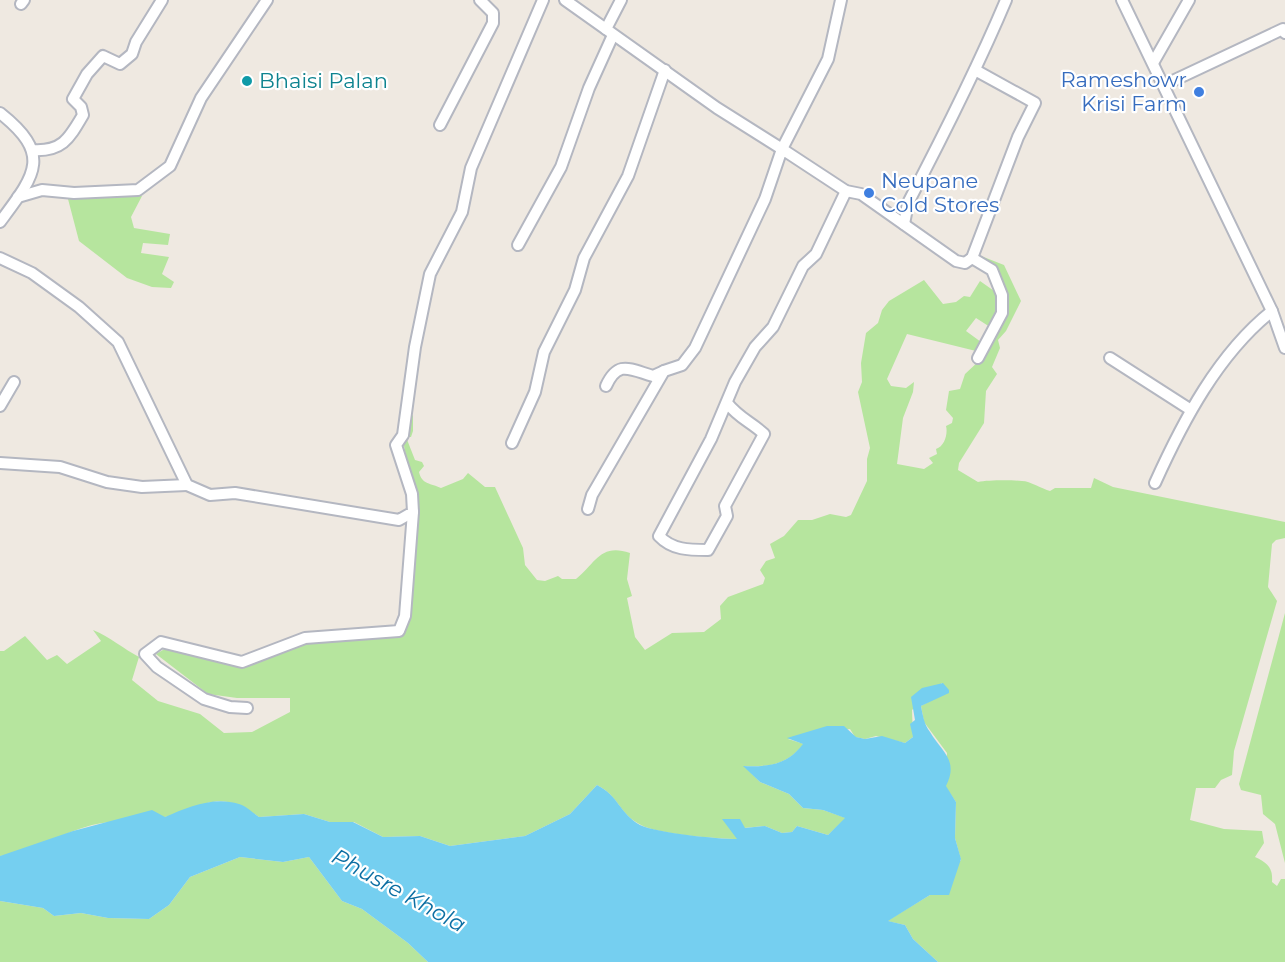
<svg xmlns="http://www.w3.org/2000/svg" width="1285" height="962" font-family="Montserrat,sans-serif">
<rect width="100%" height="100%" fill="#efe9e1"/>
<g fill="#b6e59e">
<polygon points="83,195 142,196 131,217 134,228 170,234 168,245 143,243 141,253 169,257 162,274 174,282 171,288 152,287 127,278 79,241 68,199"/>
<path d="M976,254L1004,265L1021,301L1006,331L998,340L1000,348L992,367L997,374L986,391L984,423L959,463L958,470L978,482C988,480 1011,480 1022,481C1030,481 1042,489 1050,491L1055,488H1091L1094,478L1113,487L1285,522V538L1276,540L1272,544L1268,587L1277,601L1234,751L1232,775L1221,780L1215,788H1196L1190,820L1224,829L1262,831L1264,843L1255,857C1268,863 1273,868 1272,882L1277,886L1281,879H1285V962H938L913,939L905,925L887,921L930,895L961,860L955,838L956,802L945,786L947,753L924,722L921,706L943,694L942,683L912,710L913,737L905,743L876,736L865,739L855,737L850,729L788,739L804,744C786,765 771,767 744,766L760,782L789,794L803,808L823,810L846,818L828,835L797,826L792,832L782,833L765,826L744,828L738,839C717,839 658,834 641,825C619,814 619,796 597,785L570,814L525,836L450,846L420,836L383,837L354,822H330L304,814L259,817C217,787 206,807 165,817C141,823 115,819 92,825C62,833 29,853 0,856V651H4L25,636L47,660L57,655L67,664L101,641L93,630C110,637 124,649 139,657L132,680L158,701L200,714L224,733L252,732L290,712V698H237L208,694L156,654L168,647L242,664L313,639L380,634L401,637L414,569L418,516L404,446V436L413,414V431L411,437H406L415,460L422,462L424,466L419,472C422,485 431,483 441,488L463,479L468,473L485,487H495L523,548L525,565L537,580L545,581L558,576L562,579H576C596,563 600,543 630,553L627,579L632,596L627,598L635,637L645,650L672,633L704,632L721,619L720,606L728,597L763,584L765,578L760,570L766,561L775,558L770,544L784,536L798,520H812L830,514L846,517L851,515L867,481V459L870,448L858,392L862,382L861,363L866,333L878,323L882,310L889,301L924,280L943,304L956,302L964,296L970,297L980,281L997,293L1001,303L990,327L976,318L966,331L981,342L976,351L907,334L887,379L891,386L906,388L914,382L913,392L903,418L897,464L924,469L933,463L929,458L937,454L936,449C945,446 948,433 946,426L952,423L953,418L946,410L949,391L960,389L965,374L980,360L1006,296L999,272Z"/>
<polygon points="1285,613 1285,863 1275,824 1263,814 1261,795 1241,790 1239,784"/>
<polygon points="240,857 283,862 309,857 342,901 362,909 408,943 428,962 0,962 0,901 43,908 54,916 81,913 108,918 149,919 169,905 190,877"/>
</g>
<path fill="#75cff0" d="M943,683L949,690V693L921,706C923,716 924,724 930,732C942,752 959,760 946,786L956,802L955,838L961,859L949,895H930L888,921L905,925L913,939L938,962H428L408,943L362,909L342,901L309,857L283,862L240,857L190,877L169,905L149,919L108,918L81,913L54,916L43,908L0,901V856L73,831L152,810L165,817C188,807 214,796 239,804C246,806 253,813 259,817L304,814L330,822H353L383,837L420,836L450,846L525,836L570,814L597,785C619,796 619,813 640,825C657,833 717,839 737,839L722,819H740L745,828L765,826L782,833L792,832L797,826L828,835L845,818L823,810L803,808L789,794L760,782L743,766C769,767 787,765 803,744L787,738L827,726H844L856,737L865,739L882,736L905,743L913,737L910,724L915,720L911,697L922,688Z"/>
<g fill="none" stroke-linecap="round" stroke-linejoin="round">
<defs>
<g id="street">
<polyline points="565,0 717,108 782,149 828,59 841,0"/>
<polyline points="1122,0 1272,311 1285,348"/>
<polyline points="21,4 24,0"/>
<polyline points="606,29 621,0"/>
<polyline points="1153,63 1189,0"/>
<polyline points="1164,85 1283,29 1285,33"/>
<path d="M0,113C53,155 35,175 0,222"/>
<polyline points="440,125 493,23 493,13 480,0"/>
<path d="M32,150C62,152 69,139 83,115L81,107L73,99L87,74L103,56L120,64L132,54L136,42L162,0"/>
<polyline points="18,197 42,190 74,193 138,190 170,166 201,98 267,0"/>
<path d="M904,224L908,203C943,136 977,69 1006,0"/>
<polyline points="518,245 561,167 589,88 613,35"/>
<polyline points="0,258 32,273 79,307 118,342 187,485 210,495 235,493 399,520 413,512 412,494 396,445 403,435 415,347 430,274 462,212 471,168 543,0"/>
<polyline points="972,258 992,270 1002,295 1002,313 978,358"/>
<polyline points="1110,358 1191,410"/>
<path d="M606,386C618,360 629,369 653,376L664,371"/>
<path d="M727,403C740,419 750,421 764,434L725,506L727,516L708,550C689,550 672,550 659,536L711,439L735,382L755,347L773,327L803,266L816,254L846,191"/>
<polyline points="0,406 14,382"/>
<polyline points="512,443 535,392 544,352 575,290 584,258 628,176 665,70"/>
<polyline points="0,463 60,467 107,482 142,487 187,485"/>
<path d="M1155,483C1183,421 1218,354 1272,311"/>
<polyline points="588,509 592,495 664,371 682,365 695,348 765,199 782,149 846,191 861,194 956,261 965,263 972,258 1018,137 1035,103 975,70"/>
<polyline points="247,708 230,707 204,699 157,667 145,654 161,642 242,662 305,638 399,631 405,616 413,512"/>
</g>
</defs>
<use href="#street" stroke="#b4b7c1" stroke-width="14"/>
<use href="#street" stroke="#fff" stroke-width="10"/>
</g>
<circle fill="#0f9aa8" stroke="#fff" stroke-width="2" cx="247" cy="81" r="6"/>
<g fill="#3f7fe0" stroke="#fff" stroke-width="2">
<circle cx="1199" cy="92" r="6"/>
<circle cx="869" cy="193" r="6"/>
</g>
<g text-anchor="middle" stroke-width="4.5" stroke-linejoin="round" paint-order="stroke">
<g font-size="21" fill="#366cbe" stroke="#fff" text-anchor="end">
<text x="1187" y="87">Rameshowr<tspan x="1187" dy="24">Krisi Farm</tspan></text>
<text x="881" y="188" text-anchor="start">Neupane<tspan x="881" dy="24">Cold Stores</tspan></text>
</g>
<g font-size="21" fill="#0d838f" stroke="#fff" text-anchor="start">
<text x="259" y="88">Bhaisi Palan</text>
</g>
<g font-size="22" font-style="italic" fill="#0d6fa3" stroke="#fff">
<text transform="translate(399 890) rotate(29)" y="8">Phusre Khola</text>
</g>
</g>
</svg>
